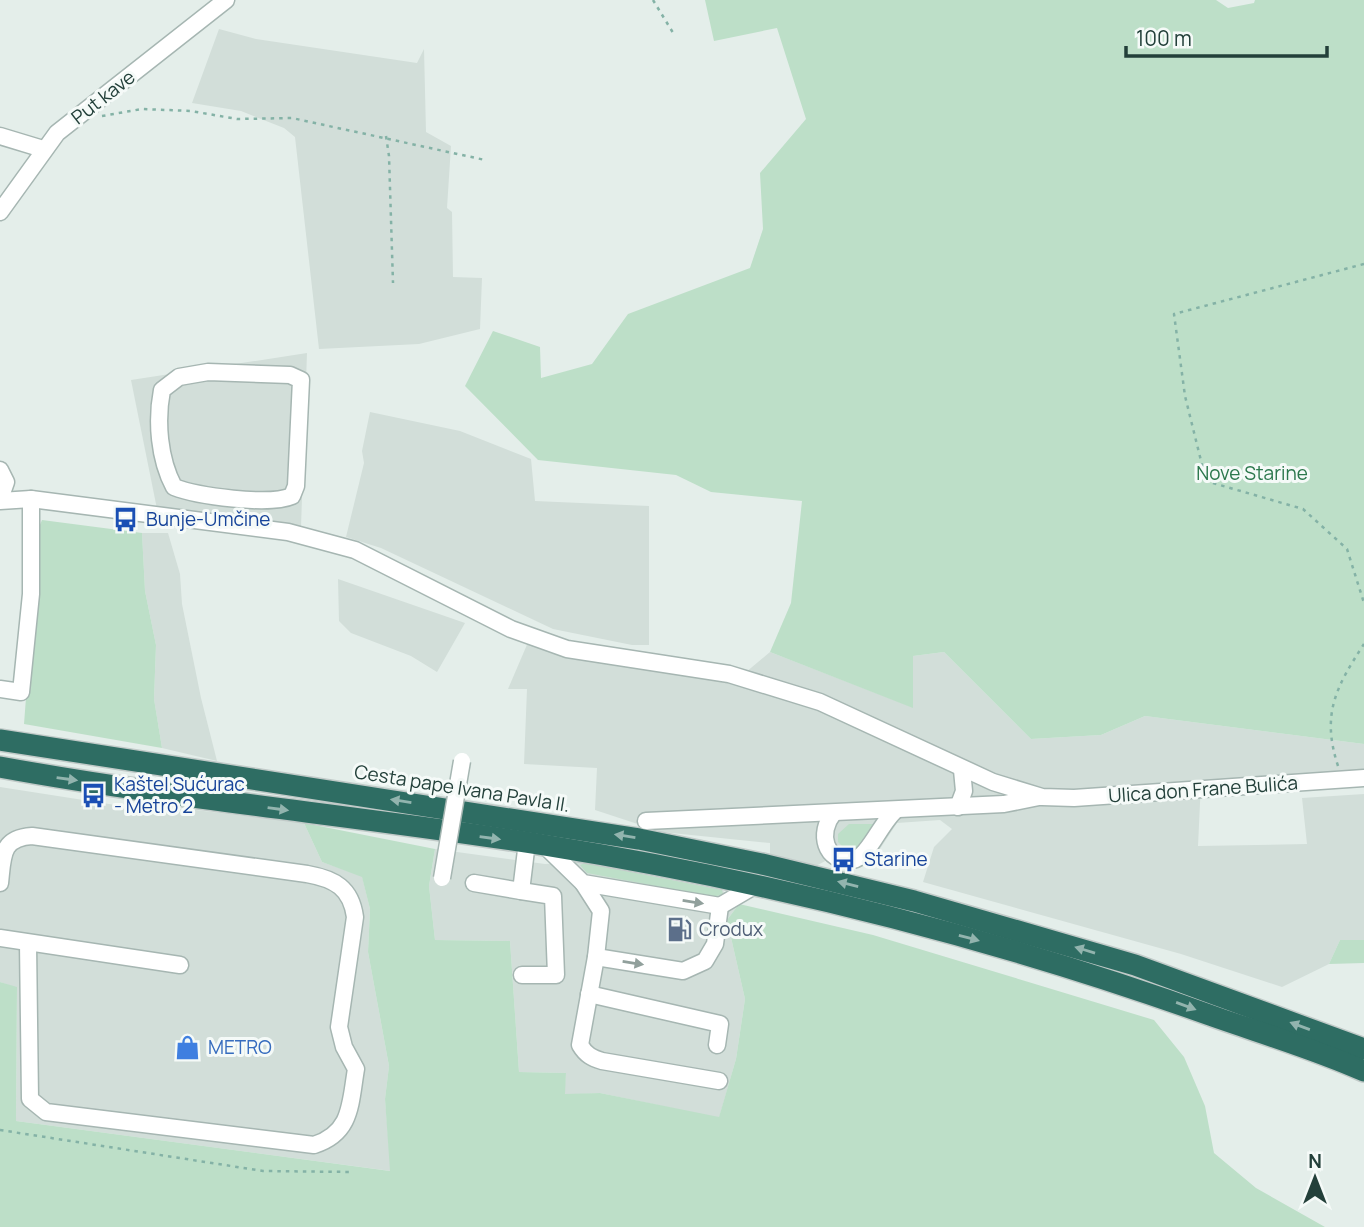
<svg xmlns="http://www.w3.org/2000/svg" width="1364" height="1227" font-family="Manrope,sans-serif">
<rect width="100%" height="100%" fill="#e4eeea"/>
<g fill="#d2ded9">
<polygon points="219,29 256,39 417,63 424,49 426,132 451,146 447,208 452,212 453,277 482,278 480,329 419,344 319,349 295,137 284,128 241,111 192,103"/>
<polygon points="307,353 301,527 157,509 131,380"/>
<polygon points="370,412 460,431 531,459 535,501 649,506 649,645 632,645 553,629 381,548 346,537 364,463 362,451"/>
<polygon points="142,533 168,533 180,574 182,604 201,698 217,761 162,748 154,699 156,645 145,591"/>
<polygon points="338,579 465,623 437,672 411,656 351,633 339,621"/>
<polygon points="529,640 619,665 733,683 770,652 912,707 913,656 944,652 1031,739 1101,735 1145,716 1364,744 1364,774 1201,782 1198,846 1307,844 1302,798 1364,794 1364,940 1340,940 1329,964 1282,987 1181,954 923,882 934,847 952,829 940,820 897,823 870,864 850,867 829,859 814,867 770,857 770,843 662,832 595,810 597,768 524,764 527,689 508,689"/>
<polygon points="0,787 141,809 187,809 304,823 322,862 362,876 370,909 368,952 389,1066 385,1099 391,1171 16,1121 17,988 0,982"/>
<polygon points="435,849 545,864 580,862 722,890 739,904 727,920 745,999 736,1059 719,1118 600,1093 564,1095 566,1073 519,1072 510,941 435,940 429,886"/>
</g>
<g fill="#bddfc8">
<polygon points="705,0 1216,0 1228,8 1254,3 1255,0 1364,0 1364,744 1145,716 1101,735 1031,739 944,652 913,656 913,708 770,652 791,603 802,501 711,492 676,475 538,460 465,386 493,331 540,347 541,378 592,364 628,314 750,268 763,229 760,173 806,119 777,28 714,41"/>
<polygon points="42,520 142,533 145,591 156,645 154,699 162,748 24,724 39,527"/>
<polygon points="304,823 435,849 429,886 435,940 510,941 519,1072 566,1073 565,1094 600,1093 719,1117 736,1059 745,999 727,920 739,904 873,935 1154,1020 1184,1057 1205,1106 1214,1153 1256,1188 1325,1227 0,1227 0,982 17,987 16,1121 390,1171 385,1099 389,1066 368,952 370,909 362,877 322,862"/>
<polygon points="849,824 873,824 860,850 847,851 838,842 838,834"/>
<polygon points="585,863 722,890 723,894 714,897 587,873 580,865"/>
<polygon points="1340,940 1364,940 1364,963 1329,964"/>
</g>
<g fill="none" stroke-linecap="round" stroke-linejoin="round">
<defs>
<g id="minor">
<polyline points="0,136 43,149"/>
<polyline points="0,212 57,133 226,0"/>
<path d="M208,372L290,375L301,380L296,486L292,496C269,506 197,496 174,487C159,459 156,421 162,390L179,377Z"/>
<polyline points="0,470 6,482 0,499"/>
<polyline points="0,501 31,499 288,532 355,550 511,629 567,649 729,674 820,702 993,782 1042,797 1074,798 1364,778"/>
<polyline points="0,689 21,692 31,594 31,499"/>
<polyline points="958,807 964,791 962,770"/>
<path d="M833,814C818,832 824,863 853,860C868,858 881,822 896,810"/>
<polyline points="646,821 1004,804 1039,797"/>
<polyline points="544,845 583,883 720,906 754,886"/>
<path d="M0,883C3,856 1,838 32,836L307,874C335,879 351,888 355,917L339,1027L344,1047L356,1069C350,1104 352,1133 314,1145L46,1112L30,1099L28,943"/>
<polyline points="474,883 521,891 527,842"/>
<polyline points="583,883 601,911 596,957 683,971 705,961 715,944 720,906"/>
<polyline points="521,891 553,896 556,975 522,975"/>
<polyline points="0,938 180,965"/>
<path d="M596,957L580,1045C586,1055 592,1058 602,1061L719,1081"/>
<polyline points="589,994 720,1024 717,1045"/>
</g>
<g id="highway">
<polyline points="0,740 639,839 762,864 914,901 1135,965 1364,1049"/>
<path d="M0,767C180,800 363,816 544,845C773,882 1000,939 1218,1018C1267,1035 1317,1050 1364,1071"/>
</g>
</defs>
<use href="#minor" stroke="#a6b6b2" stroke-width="19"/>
<use href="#highway" stroke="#c1cac8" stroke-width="24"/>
<g stroke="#84b2a6" stroke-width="2.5" stroke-dasharray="3.5 5" stroke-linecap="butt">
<polyline points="653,0 675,36"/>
<polyline points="102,116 142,109 191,111 237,119 292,118 485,160"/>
<polyline points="386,136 389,156 393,283"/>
<polyline points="1364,264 1174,314 1185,396 1206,481 1303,509 1347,549 1364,603"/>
<path d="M1338,766C1321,714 1336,687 1364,644"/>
<polyline points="0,1130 263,1171 352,1172"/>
</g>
<use href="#minor" stroke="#fff" stroke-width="16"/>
<use href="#highway" stroke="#2e6d63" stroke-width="21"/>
<defs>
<polyline id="minor-bridge" points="442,878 462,761"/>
</defs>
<use href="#minor-bridge" stroke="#a6b6b2" stroke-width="19" stroke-linecap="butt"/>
<use href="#minor-bridge" stroke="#fff" stroke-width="16"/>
</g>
<defs><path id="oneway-solid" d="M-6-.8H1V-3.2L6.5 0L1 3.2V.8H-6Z" transform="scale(1.75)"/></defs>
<g fill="#92b4ae">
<use href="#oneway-solid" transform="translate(67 779) rotate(8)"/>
<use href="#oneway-solid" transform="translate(401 801) rotate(-171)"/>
<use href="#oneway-solid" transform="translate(278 809) rotate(8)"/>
<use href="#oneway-solid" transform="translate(625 836) rotate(-171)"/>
<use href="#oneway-solid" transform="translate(490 838) rotate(8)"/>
<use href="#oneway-solid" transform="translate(848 884) rotate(-166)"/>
<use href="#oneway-solid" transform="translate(969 938) rotate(15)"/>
<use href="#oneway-solid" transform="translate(1085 950) rotate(-163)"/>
<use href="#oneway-solid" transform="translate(1186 1006) rotate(20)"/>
<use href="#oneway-solid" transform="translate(1300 1026) rotate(-160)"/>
</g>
<g fill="#91a09c">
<use href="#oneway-solid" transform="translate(693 902) rotate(9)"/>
<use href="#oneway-solid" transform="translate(633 963) rotate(9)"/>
</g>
<defs>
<symbol id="bus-bare" viewBox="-9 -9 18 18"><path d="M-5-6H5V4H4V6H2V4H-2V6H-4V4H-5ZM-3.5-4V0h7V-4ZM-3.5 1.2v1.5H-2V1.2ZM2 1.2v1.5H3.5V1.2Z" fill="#1a4fb4" stroke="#f5faf8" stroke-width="2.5" paint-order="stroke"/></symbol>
<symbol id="fuel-bare" viewBox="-9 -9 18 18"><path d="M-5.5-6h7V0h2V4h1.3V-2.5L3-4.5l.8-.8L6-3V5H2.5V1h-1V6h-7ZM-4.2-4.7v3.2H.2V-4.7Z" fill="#5c6f8a" stroke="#f5faf8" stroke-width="2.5" paint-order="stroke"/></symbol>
<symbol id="shop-bare" viewBox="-9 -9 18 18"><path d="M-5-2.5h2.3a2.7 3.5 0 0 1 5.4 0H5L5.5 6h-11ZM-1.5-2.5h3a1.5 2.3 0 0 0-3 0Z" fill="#3f7fe0" stroke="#f5faf8" stroke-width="2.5" paint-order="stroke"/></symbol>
</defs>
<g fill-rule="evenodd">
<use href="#bus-bare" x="108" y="502" width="35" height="35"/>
<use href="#bus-bare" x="76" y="778" width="35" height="35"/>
<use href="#bus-bare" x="826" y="842" width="35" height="35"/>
<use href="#fuel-bare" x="662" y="912" width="35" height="35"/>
<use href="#shop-bare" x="170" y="1030" width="35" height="35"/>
</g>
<g text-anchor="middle" stroke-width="6" stroke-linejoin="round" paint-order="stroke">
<g font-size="19" fill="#23403a" stroke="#f5faf8">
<text transform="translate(103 97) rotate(-38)" y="7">Put kave</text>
<text transform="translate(462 788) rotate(9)" y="7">Cesta pape Ivana Pavla II.</text>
<text transform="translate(1203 789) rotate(-4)" y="7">Ulica don Frane Bulića</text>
</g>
<g font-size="19" fill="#2c784d" stroke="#f5faf8">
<text x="1252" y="480">Nove Starine</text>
</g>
<g font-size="19" fill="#164399" stroke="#f5faf8" text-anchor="start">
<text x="146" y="526">Bunje-Umčine</text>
<text x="114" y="791">Kaštel Sućurac<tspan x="114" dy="22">- Metro 2</tspan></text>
<text x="864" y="866">Starine</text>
</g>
<g font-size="19" fill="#4e5e75" stroke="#f5faf8" text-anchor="start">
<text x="699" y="936">Crodux</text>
</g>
<g font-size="19" fill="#366cbe" stroke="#f5faf8" text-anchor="start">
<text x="208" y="1054">METRO</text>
</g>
</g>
<g transform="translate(1315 1178)" stroke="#f5faf8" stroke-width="5" paint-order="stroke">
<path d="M0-5L12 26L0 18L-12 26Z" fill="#23403a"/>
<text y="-10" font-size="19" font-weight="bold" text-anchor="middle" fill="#23403a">N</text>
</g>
<path d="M1126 46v10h201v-10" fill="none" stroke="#23403a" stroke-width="3.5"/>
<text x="1136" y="46" font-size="21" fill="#23403a" stroke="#f5faf8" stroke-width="5" paint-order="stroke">100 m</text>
</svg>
